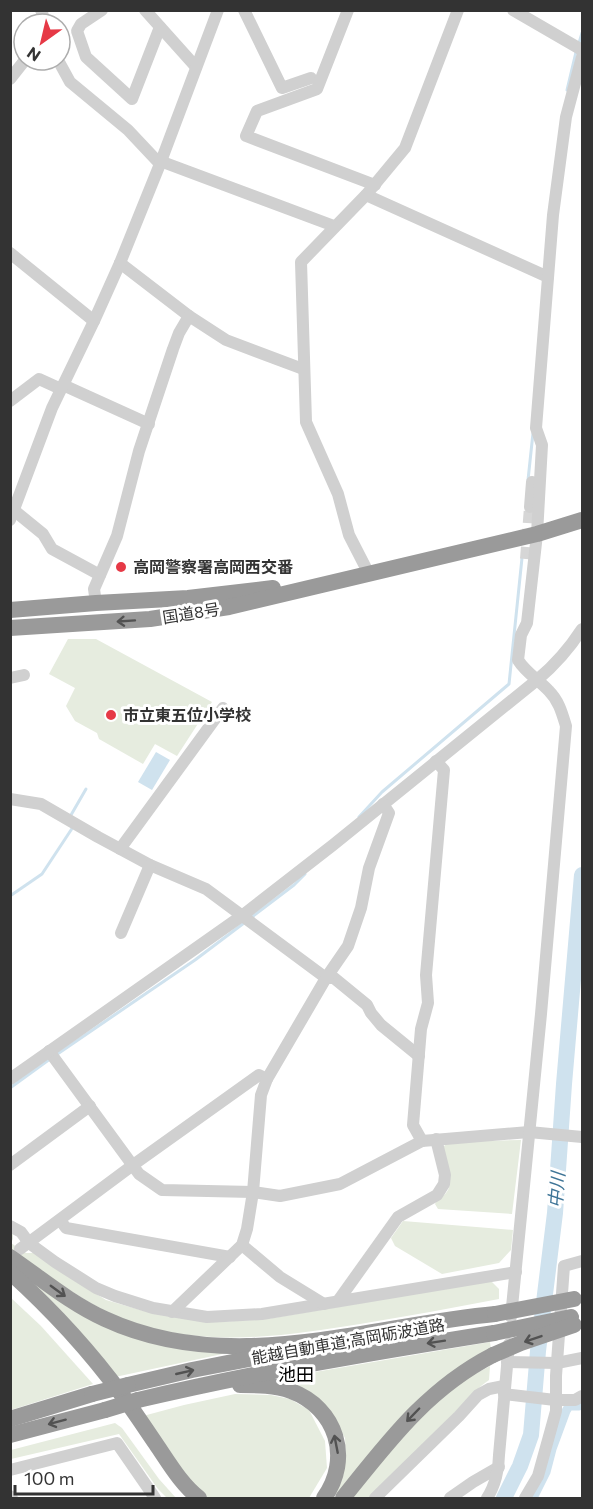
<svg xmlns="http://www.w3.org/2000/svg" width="593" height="1509" font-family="Commissioner,'Noto Sans JP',sans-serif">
<rect width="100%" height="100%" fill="#fff"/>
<g fill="#e6ecdf">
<polygon points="68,639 96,639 212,702 177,756 155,744 143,764 99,739 97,733 75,721 66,706 75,688 49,674"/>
<path d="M521,1140L512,1214L438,1209L435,1204C438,1198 445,1196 448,1190C453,1182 445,1157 443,1147L449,1142Z"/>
<polygon points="403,1221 513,1230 511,1250 499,1263 442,1274 395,1246 391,1238"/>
<path d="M10,1232L13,1234V1239L11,1243L26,1253H37L74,1280L106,1300L144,1311L218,1322L267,1319L491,1281L499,1289V1299C453,1308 407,1316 360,1324C280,1337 191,1350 114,1315C77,1298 44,1272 11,1249Z"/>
<polygon points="28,1275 72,1309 227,1353 115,1377 23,1281"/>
<polygon points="10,1297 41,1326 93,1384 11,1410"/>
<polygon points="490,1342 491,1350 382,1440 333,1498 343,1476 346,1458 345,1438 336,1422 280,1380 286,1377"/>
<path d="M490,1366L489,1380L481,1386L370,1498H352C384,1458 417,1416 457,1385C467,1377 479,1372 490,1366Z"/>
<polygon points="235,1394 271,1395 290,1399 309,1410 325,1441 327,1468 309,1498 208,1498 187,1478 143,1416 184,1405"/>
<polygon points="115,1423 122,1428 159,1479 176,1498 167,1498 158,1489 119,1434 11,1459 11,1450"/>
</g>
<polygon fill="#cfe2ee" points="156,752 170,760 152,790 138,782"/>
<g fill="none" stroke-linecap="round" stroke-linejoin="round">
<g stroke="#cfe2ee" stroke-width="3">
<polyline points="579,43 582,33"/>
<polyline points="567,90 576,52"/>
<polyline points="528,480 533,433"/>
<polyline points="71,815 86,789"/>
<polyline points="359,817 382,792 509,684 522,558"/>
<polyline points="10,896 42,874 73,827"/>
<polyline points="252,917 294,885 305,874"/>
<polyline points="56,1055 195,960 244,923"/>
<polyline points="10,1088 50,1059"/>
</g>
<polyline stroke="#cfe2ee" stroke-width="9" points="533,1498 546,1472 552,1449 566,1411 569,1406 579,1406 582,1404"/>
<polyline stroke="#cfe2ee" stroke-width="16" points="504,1498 520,1466 531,1435 538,1351 555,1213 564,1084 582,875"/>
<polyline stroke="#d6d6d6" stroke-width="12" stroke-dasharray="12 6" stroke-linecap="butt" points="526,559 530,507"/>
<g stroke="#d0d0d0" stroke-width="12">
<polyline points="41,10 46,24"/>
<polyline points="102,10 81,24 77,31 86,57 132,99 160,27"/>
<polyline points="145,10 196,67"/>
<polyline points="244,10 282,88 311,78"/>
<polyline points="348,10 317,89 257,111 246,136 375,185"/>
<polyline points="513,10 582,50"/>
<polyline points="58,60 70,82 128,130 160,164"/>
<polyline points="10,79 25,60"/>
<polyline points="160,161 334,226"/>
<polyline points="366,195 548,277"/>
<polyline points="10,253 94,321"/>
<polyline points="120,263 189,316 226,340 303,369"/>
<polyline points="63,385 149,424"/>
<polyline points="10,401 39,379 61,389"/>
<polyline points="10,507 43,534 52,549 100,575"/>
<polyline points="530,507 532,482"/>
<polyline points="10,520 52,408 94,321 120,263 160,164 218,10"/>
<polyline points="369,574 349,535 338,494 306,422 301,262 366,195 405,148 458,10"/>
<polyline points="96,603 94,589 117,536 139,451 173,349 179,333 189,316"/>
<polyline points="10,678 24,675"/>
<polyline points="10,799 41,804 98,837 150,865 206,889 326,978 334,978 367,1005 371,1013 381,1025 419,1056"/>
<polyline points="120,849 223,708"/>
<polyline points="121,933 150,865"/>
<polyline points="49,1051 139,1174 162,1190 253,1192 280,1196 340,1184 422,1141 529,1132 582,1137"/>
<path d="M10,1079L243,915L333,845L537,680C555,665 569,649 582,629"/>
<polyline points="422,1141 413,1125 421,1029 428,1003 426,975 444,770 436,761"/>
<polyline points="10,1165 90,1106"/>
<polyline points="60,1220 66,1228 230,1257"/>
<polyline points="10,1226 21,1232 29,1243 55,1262 96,1288 115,1296 153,1308 207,1317 262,1314 516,1272"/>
<polyline points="242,1245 280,1277 324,1304"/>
<polyline points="20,1249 133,1165 259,1075 267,1079"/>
<polyline points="338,1301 398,1217 437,1195 444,1184 445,1175 436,1139"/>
<polyline points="172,1312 242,1245 247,1229 253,1192 261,1095 267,1079 326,978 348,946 361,908 369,868 389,813 383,804"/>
<path d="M511,1317L541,1014L566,726C562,713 559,701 549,691C539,680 526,673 518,660L521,635L527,623L537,534L542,445L536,428L553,215L566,117L582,57"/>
<polyline points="507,1362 557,1363 582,1358"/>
<polyline points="504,1394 555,1400 575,1400 582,1396"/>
<polyline points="10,1470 117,1443 155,1498"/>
<polyline points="10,1496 12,1498"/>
<polyline points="375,1498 459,1416 478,1395 489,1389 504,1386"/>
<polyline points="450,1498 473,1482 499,1467"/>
<path d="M487,1498C495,1486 499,1469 499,1455L509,1344"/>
<polyline points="525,1498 538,1476 556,1411 556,1376 564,1266 582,1261"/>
</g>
<g stroke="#9a9a9a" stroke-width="16">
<polyline points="10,610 96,603 188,598 273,588"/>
<polyline points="10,628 150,619 229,607 537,534 582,520"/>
<path d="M10,1257C42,1279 70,1303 105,1319C230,1377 366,1326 495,1314"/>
<path d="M10,1272C52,1310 89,1350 122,1395C134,1411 145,1428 156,1444C169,1463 181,1484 199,1498"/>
<polyline points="128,1385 192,1370 274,1354"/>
<path d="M240,1385C257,1385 275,1385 291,1391C337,1408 352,1459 324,1498"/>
<path d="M138,1400C256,1372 375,1352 494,1333"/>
<polyline points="10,1419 92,1394"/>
<polyline points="10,1435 105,1410"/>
<path d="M343,1498C388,1442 427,1389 493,1355"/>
</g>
<g stroke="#9a9a9a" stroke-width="16">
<polyline points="495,1314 574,1299"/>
<polyline points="494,1333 571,1317"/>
<polyline points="493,1355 521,1343 574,1325"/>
<polyline points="92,1394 128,1385"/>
<polyline points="105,1410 138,1400"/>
</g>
</g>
<defs><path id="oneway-shaft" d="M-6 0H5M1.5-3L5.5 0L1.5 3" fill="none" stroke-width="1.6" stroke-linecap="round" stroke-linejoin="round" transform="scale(1.5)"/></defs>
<g stroke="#525252">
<use href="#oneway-shaft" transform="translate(126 621) rotate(176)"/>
<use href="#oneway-shaft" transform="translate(58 1291) rotate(36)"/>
<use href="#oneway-shaft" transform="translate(533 1339) rotate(161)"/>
<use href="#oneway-shaft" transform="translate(436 1342) rotate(171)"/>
<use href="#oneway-shaft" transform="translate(185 1372) rotate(-13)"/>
<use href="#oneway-shaft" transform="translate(413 1415) rotate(134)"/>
<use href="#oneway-shaft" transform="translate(57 1422) rotate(165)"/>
<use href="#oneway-shaft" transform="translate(336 1444) rotate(-101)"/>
</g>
<g fill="#e63946" stroke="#fff" stroke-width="2">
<circle cx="121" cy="567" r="6"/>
<circle cx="111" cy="715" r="6"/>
</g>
<g text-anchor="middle" stroke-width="6" stroke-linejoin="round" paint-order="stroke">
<g font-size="16" font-weight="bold" fill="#333" stroke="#fff" text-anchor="start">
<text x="133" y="573">高岡警察署高岡西交番</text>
<text x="123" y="721">市立東五位小学校</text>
</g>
<g font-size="16" fill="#333" stroke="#fff">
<text transform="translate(191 613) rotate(-9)" y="6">国道8号</text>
<text transform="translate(348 1341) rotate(-10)" y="6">能越自動車道;高岡砺波道路</text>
</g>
<g font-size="18" font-style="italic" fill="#3f7597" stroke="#fff">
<text transform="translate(557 1190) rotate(-85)" y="6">中川</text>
</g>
<g font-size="18" fill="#000" stroke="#fff">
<text x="296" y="1381">池田</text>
</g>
</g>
<rect width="593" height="1509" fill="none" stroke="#333333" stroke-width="24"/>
<g transform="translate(42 42) rotate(214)"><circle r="28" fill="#ffffff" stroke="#adadad" stroke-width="1.5"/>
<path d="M0-4.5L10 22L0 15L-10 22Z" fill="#e63946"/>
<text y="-9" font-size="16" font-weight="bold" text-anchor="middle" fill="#333333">N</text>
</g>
<path d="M15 1485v9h138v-9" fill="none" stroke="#333333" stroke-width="3"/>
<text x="24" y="1485" font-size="18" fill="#333333" stroke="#ffffff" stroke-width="4.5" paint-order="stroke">100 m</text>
</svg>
